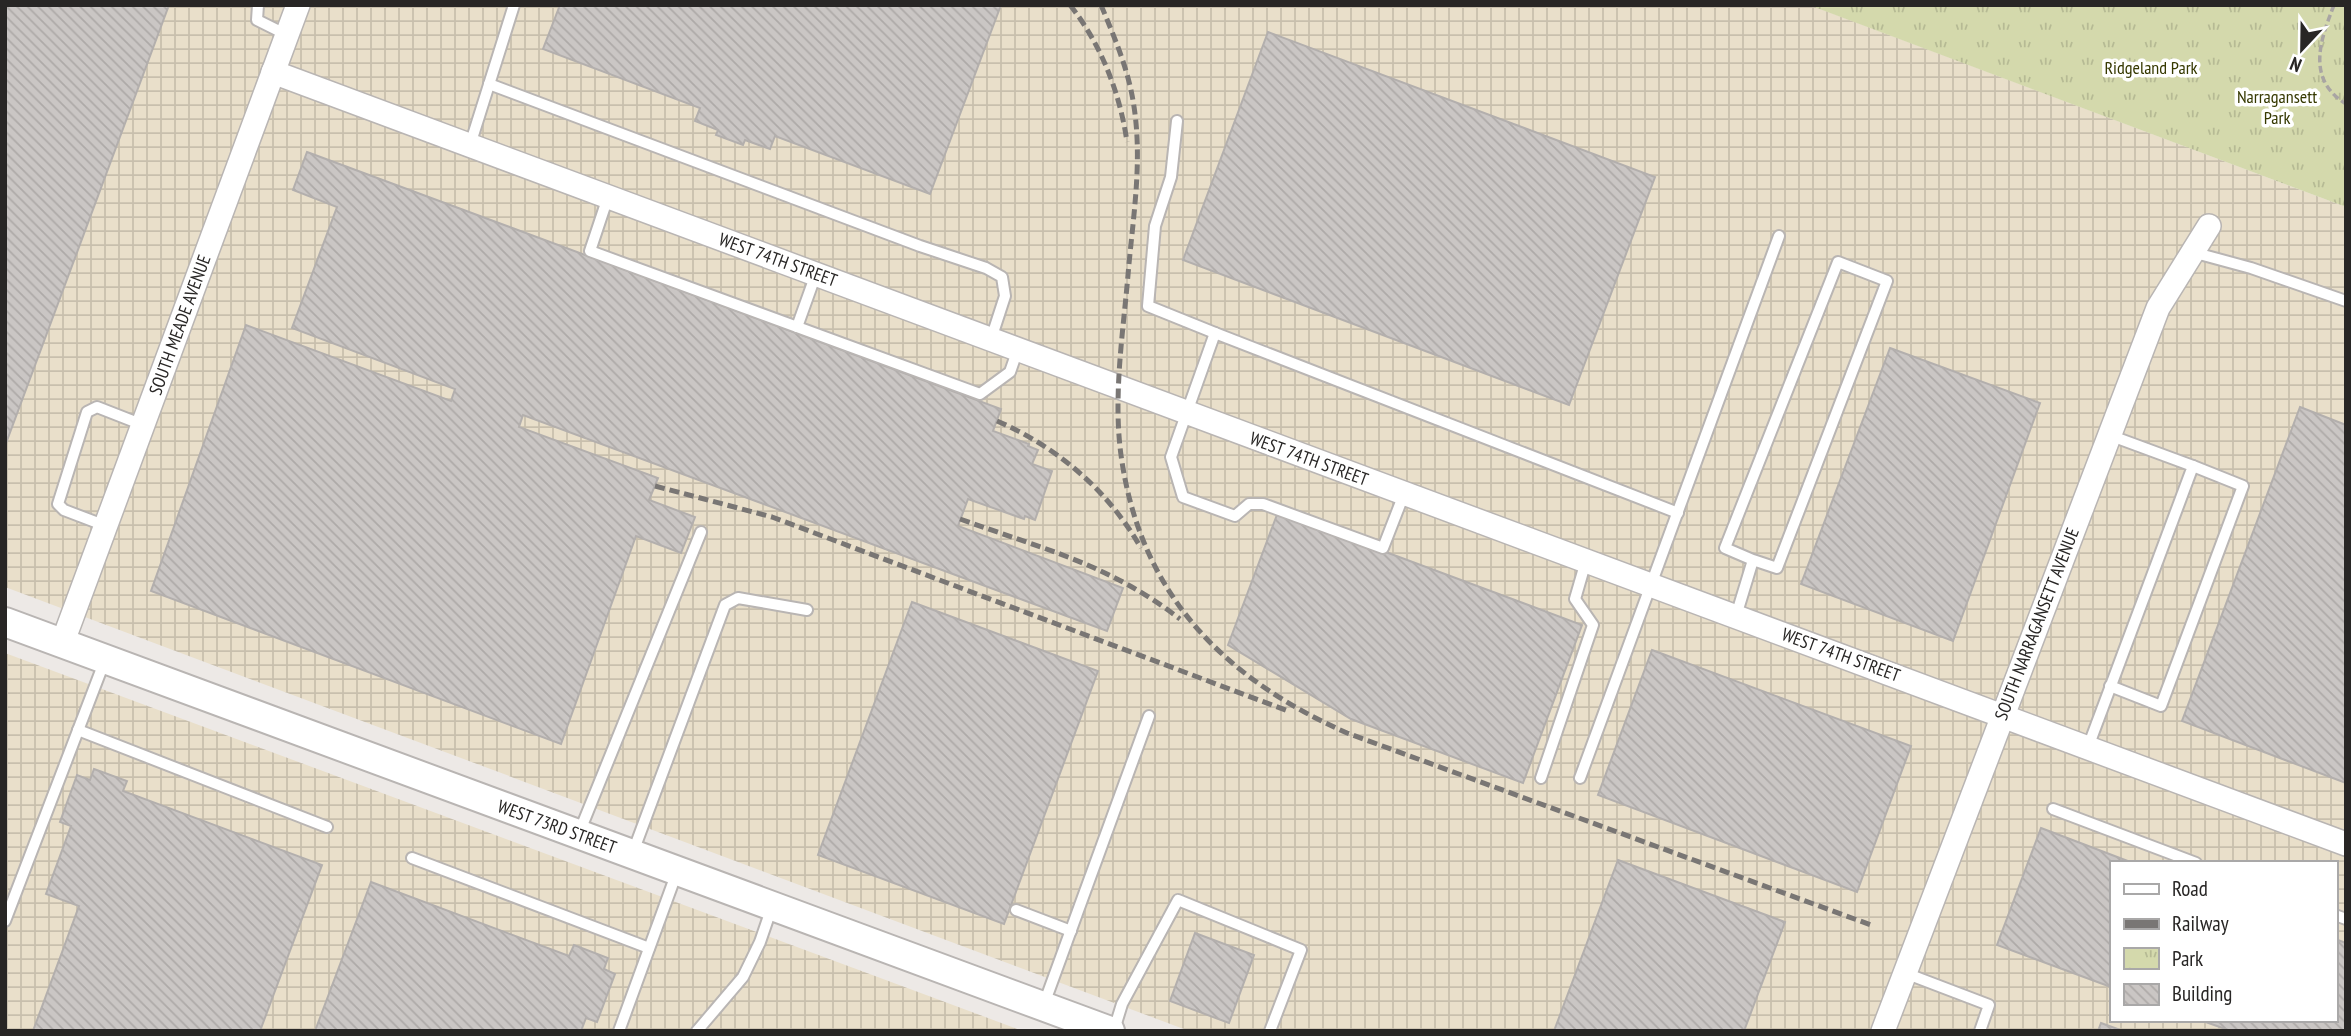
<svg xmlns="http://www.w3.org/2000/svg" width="2351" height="1036" font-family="'PT Sans Narrow',sans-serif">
<defs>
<pattern id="industrial-grid" width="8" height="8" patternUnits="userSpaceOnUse" patternTransform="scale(1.75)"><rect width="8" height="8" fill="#e9dfca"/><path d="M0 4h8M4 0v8" fill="none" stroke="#c8bfad"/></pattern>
<pattern id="park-tufts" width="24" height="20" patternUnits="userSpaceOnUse" patternTransform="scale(1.75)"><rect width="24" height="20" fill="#d4d9ac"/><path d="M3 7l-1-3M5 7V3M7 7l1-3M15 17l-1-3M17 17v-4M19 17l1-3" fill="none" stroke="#b6ba94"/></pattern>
<pattern id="building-back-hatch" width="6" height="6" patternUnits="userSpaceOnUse" patternTransform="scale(1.75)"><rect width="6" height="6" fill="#cac6c4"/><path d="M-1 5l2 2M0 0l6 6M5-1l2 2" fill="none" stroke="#aeaaa8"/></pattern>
</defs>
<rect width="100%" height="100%" fill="#ede9e6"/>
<g fill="url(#industrial-grid)" fill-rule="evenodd">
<path d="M5,5H1810L2346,207V1031H1189L5,587ZM2111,863H2335V1020H2111Z"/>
<polygon points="5,653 1023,1031 5,1031"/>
</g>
<polygon fill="url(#park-tufts)" points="1809,5 2346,5 2346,207"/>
<g fill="url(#building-back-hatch)" stroke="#b3afad" stroke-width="2">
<polygon points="5,5 169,5 5,446"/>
<polygon points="560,5 1001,5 930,194 775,136 770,149 745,140 743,145 716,135 718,130 695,121 700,108 543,49"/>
<polygon points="1268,32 1655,177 1569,405 1183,260"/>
<polygon points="307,152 1001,409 993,431 1029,444 1028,446 1038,450 1032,464 1052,471 1035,520 1025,516 1024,519 968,499 958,526 1123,588 1107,631 523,415 519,427 658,478 649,500 695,517 681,553 636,536 561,744 151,591 246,325 451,401 455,389 292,328 337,207 293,190"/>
<polygon points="1890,348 2040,403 1953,641 1801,584"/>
<polygon points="2300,407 2346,425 2346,783 2182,721"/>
<polygon points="1278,512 1582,625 1523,783 1351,719 1228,645"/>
<polygon points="912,602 1098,671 1004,924 818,855"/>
<polygon points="1652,650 1911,746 1857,892 1598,795"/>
<polygon points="94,769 127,781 123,791 322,865 260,1031 33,1031 79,906 46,894 71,826 60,822 77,775 90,780"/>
<polygon points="2041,828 2133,863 2111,863 2111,987 1997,945"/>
<polygon points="1618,860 1785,922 1744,1031 1554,1031"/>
<polygon points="371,882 569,956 574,945 608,958 604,969 615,974 597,1022 586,1018 581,1031 315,1031"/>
<polygon points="1195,933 1254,955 1229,1023 1170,1001"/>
<polygon points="2335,939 2346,943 2346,1031 2231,1031 2200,1020 2335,1020"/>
<polygon points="2101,1023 2123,1031 2098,1031"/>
</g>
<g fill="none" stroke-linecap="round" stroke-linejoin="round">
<defs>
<g id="service">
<polyline points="258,5 257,20 287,35"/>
<polyline points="489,84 920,246 986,268 1002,277 1005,296 991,339"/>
<polyline points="1177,121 1171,177 1155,226 1148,306 1215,333"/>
<polyline points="470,145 514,5"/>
<polyline points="608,197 590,251 980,394 1010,372 1018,349"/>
<polyline points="2192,252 2251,268 2346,301"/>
<polyline points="797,327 816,274"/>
<polyline points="1404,494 1383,548 1263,504 1249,504 1235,516 1183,497 1171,457 1215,333 1678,513"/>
<polyline points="106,526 64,510 58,504 87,412 97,407 143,425"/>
<polyline points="1736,616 1753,560 1725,548 1838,262 1887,281 1777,568 1753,560"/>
<polyline points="2110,686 2161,706 2243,486 2193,466"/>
<polyline points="78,730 327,827"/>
<polyline points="2088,747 2193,466 2109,435"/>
<polyline points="1541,778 1593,625 1575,599 1586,561"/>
<polyline points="1580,778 1779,236"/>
<polyline points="2053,809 2196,863"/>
<polyline points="579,833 701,532"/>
<polyline points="633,852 725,605 738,598 807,610"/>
<polyline points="412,858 649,948"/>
<polyline points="1016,910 1071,931"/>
<polyline points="2335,915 2346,919"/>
<polyline points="5,921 105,660"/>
<polyline points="1905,973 1989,1005 1980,1031"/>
<polyline points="1044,1004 1149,716"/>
<polyline points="1114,1030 1122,1004 1178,900 1301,950 1270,1031"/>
<polyline points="619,1031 677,872"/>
<polyline points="697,1031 743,977 760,942 772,907"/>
</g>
<g id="minor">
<polyline points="273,72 2346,844"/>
<polyline points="62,644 298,5"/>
<polyline points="1883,1031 2158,308 2209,226"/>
</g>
<polyline id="tertiary" points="5,622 1110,1031"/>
</defs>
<use href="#service" stroke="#b9b5b3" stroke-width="14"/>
<use href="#minor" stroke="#b9b5b3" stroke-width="26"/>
<use href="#tertiary" stroke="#b9b5b3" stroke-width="32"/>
<path stroke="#a9a5a3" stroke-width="3.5" stroke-dasharray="7 3.5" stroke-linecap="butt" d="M2334,5C2320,41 2306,79 2346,104"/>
<use href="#service" stroke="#fff" stroke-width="10"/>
<use href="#minor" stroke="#fff" stroke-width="23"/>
<use href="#tertiary" stroke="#fff" stroke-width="28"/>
<g stroke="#797674" stroke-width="5" stroke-dasharray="10 5" stroke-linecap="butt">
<path d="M1070,5C1101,44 1120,93 1127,142"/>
<path d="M1101,5C1113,34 1126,64 1132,95C1144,156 1133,215 1128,275C1123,333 1113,396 1121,455C1140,594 1223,678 1347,733L1871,925"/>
<path d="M997,421C1057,447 1108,490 1141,548"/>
<polyline points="655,486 772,517 1288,711"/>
<path d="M960,519C1043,549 1109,564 1180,619"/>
</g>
</g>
<g text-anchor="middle" stroke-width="7" stroke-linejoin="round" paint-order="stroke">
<g font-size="18" fill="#353800" stroke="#fff">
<text x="2151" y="74">Ridgeland Park</text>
<text x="2277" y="103">Narragansett<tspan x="2277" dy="21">Park</tspan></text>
</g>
<g font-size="18" fill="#282625" stroke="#fff">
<text transform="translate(778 260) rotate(20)" y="6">WEST 74TH STREET</text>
<text transform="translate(180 325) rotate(-70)" y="6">SOUTH MEADE AVENUE</text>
<text transform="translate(1309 459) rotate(20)" y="6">WEST 74TH STREET</text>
<text transform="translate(2037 624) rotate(-69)" y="6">SOUTH NARRAGANSETT AVENUE</text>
<text transform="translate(1841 655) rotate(20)" y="6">WEST 74TH STREET</text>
<text transform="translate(557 827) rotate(20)" y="6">WEST 73RD STREET</text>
</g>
</g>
<rect width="2351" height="1036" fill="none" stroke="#282625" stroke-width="14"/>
<rect x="2110" y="861" width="228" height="161" fill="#ffffff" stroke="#a9a8a8" stroke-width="2"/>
<rect x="2124" y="884" width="35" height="10" fill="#ffffff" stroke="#a9a8a8" stroke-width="2"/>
<text x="2172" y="896" font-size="21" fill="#282625">Road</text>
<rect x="2124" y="919" width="35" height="10" fill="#797674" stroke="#a9a8a8" stroke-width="2"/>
<text x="2172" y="931" font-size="21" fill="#282625">Railway</text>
<rect x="2124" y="948" width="35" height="21" fill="url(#park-tufts)" stroke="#a9a8a8" stroke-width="2"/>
<text x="2172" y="966" font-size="21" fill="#282625">Park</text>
<rect x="2124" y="984" width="35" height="21" fill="url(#building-back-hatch)" stroke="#a9a8a8" stroke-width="2"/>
<text x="2172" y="1001" font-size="21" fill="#282625">Building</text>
<g transform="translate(2302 49) rotate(202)" stroke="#ffffff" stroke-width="5" paint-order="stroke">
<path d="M0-5L12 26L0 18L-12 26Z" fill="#282625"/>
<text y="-10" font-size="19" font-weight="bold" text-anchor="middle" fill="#282625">N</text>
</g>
</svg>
